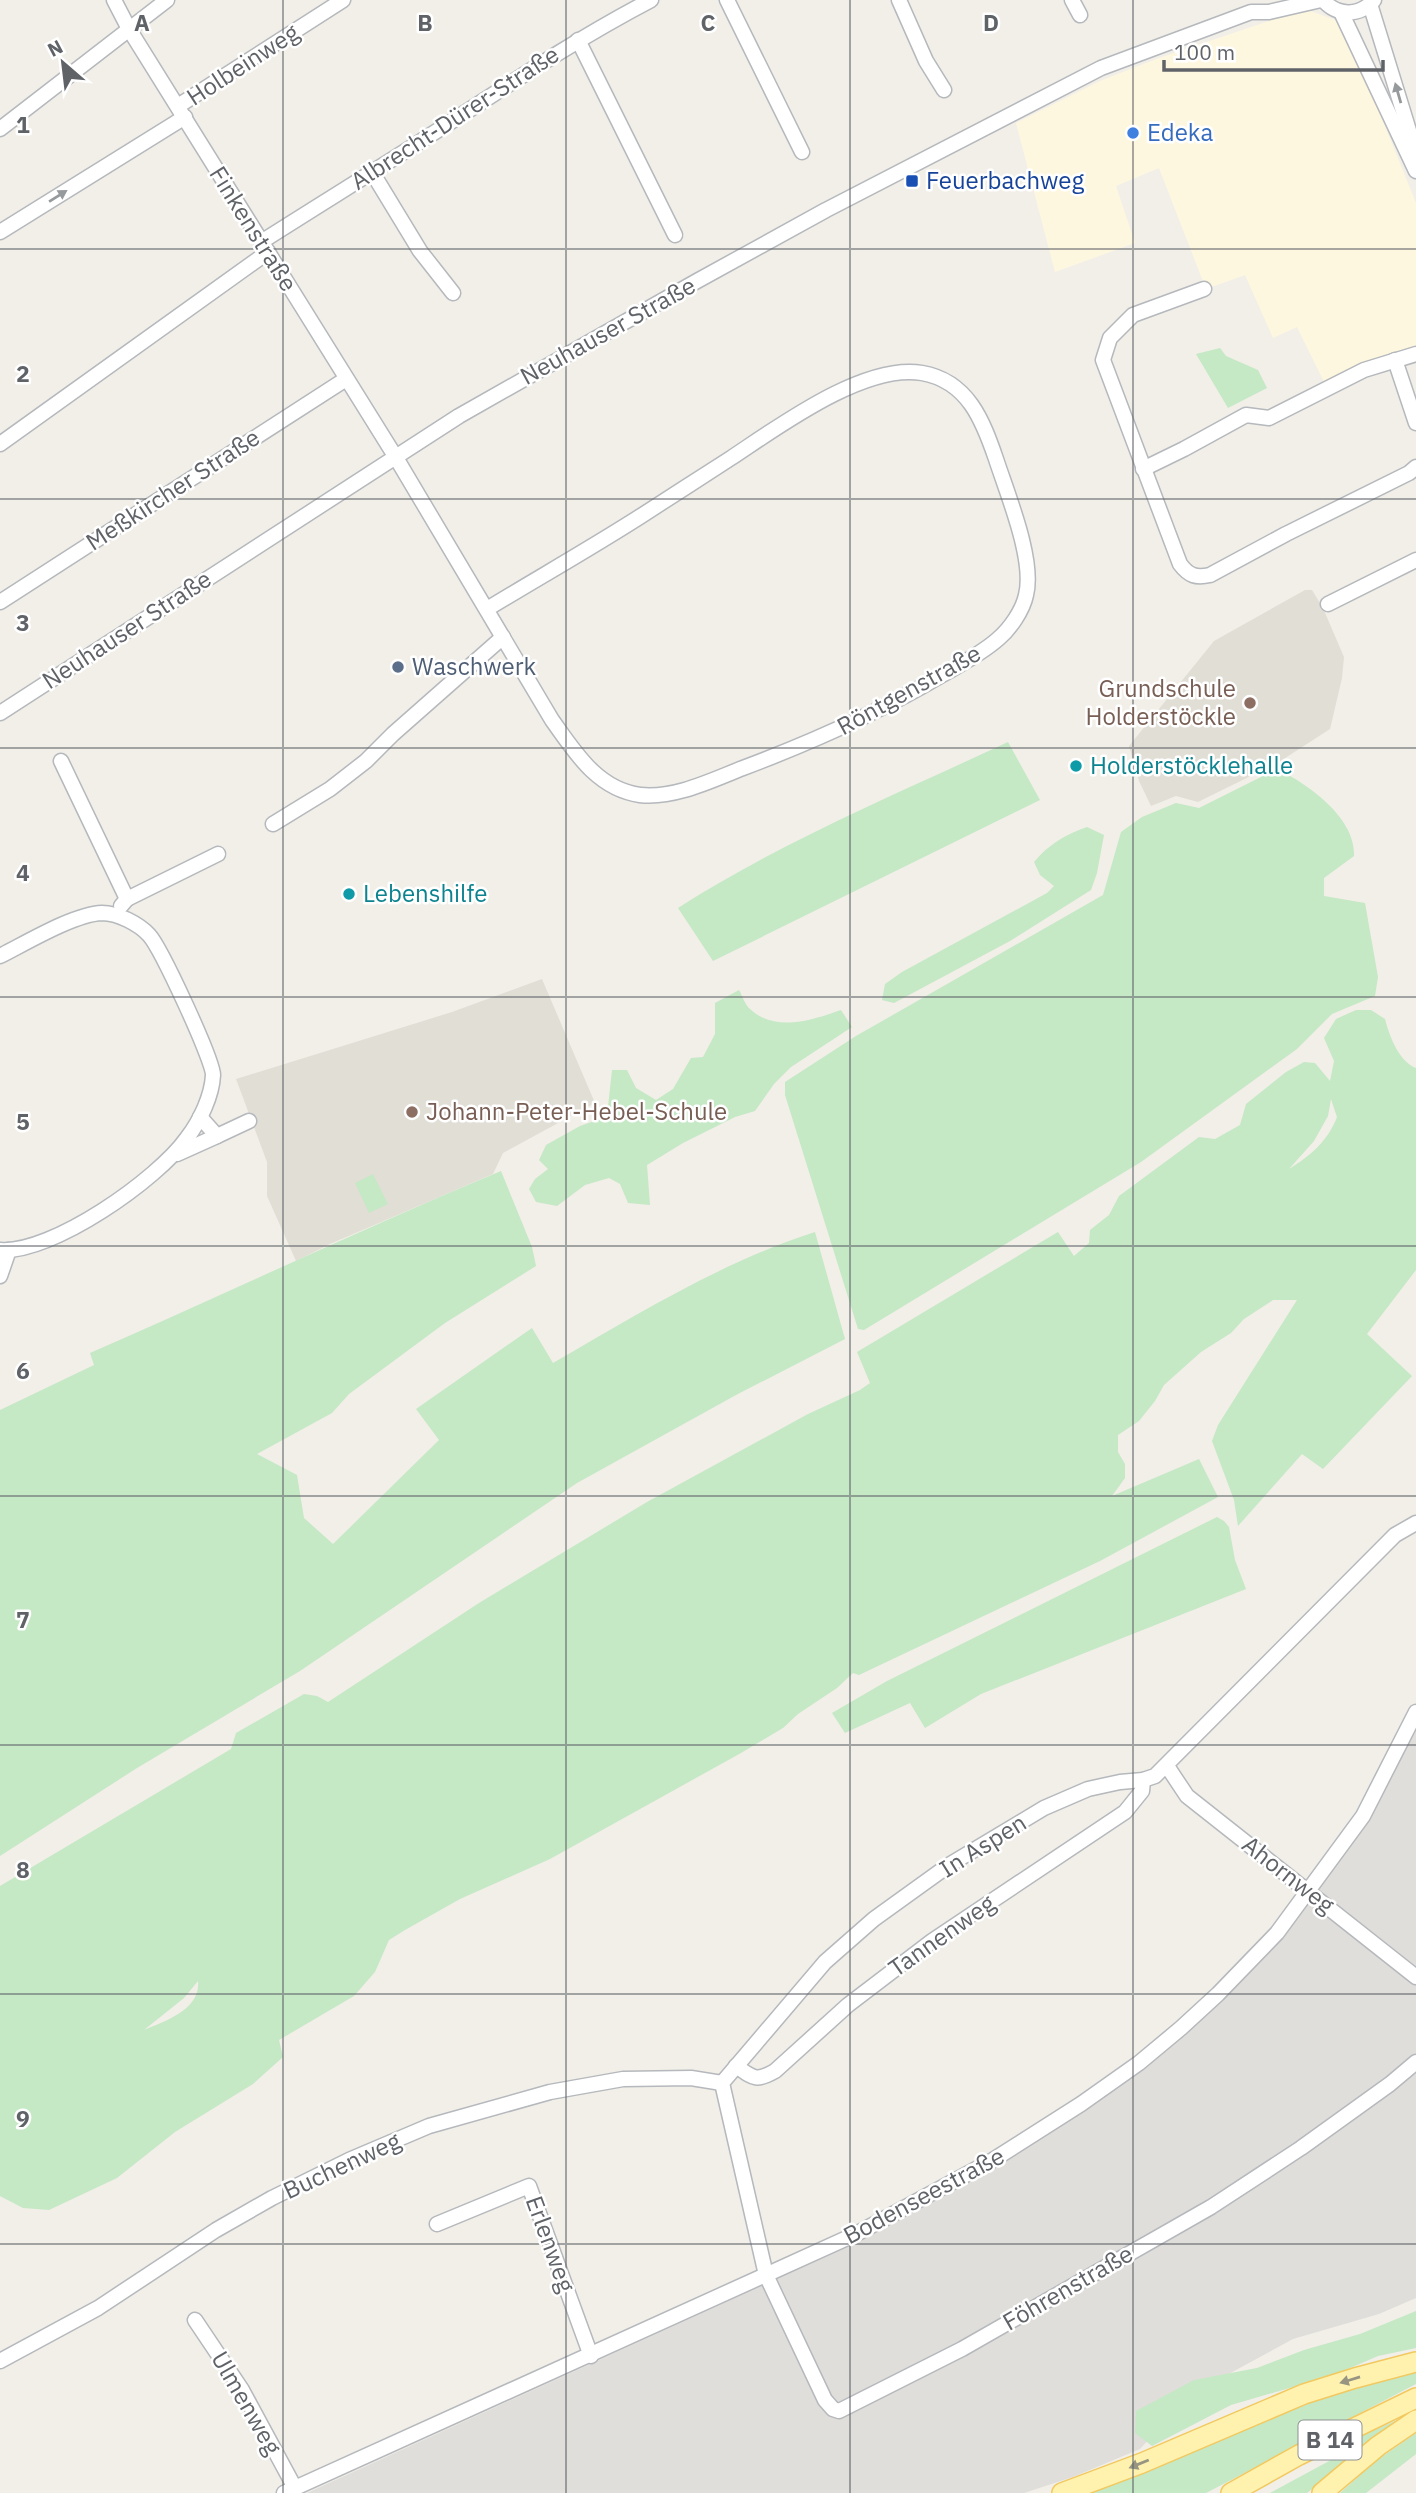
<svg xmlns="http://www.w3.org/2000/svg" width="1416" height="2493" font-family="'IBM Plex Sans',sans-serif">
<rect width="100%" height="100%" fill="#f1efe8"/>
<polygon fill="#fef7e0" points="1305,9 1338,21 1362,69 1416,203 1416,349 1327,388 1297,327 1273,338 1245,275 1206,289 1159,168 1116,186 1135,243 1055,272 1016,123 1100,81 1159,58"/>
<polygon fill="#e0deda" points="1416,1721 1416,2298 1379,2314 1293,2339 1225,2376 1178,2408 1140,2449 1073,2477 1024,2493 307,2493 768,2283 969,2181 1083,2110 1296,1917 1383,1794"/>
<g fill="#e1ded6">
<polygon points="1305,590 1312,590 1323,608 1344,657 1342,678 1330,729 1279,762 1198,802 1176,796 1151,806 1139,781 1129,746 1214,641"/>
<polygon points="542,979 595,1103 503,1153 493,1174 330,1244 296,1261 267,1196 267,1162 236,1079 452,1012"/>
</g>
<g fill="#c5e8c5" fill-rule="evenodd">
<polygon points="1220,348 1226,356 1258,370 1267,388 1228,408 1196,354"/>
<path d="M1008,742L1040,800L713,961L678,908C781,842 897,794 1008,742Z"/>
<path d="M1277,769C1308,784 1356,818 1354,856L1324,878V896L1365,903L1378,977L1375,996L1332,1014L1297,1049L1141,1162L864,1330L858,1329L785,1095V1082L856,1036L1103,895L1121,832L1142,817L1176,803L1199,808Z"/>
<path d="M1087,827L1104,835L1097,873L1091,890L1010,941L894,1003L882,1000L885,984L902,972L1047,893L1054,886L1040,875L1034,862C1049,844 1065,835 1087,827Z"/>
<path d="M739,990C742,995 745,1005 750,1009C776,1033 812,1020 841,1010L852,1027L791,1067L774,1084L755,1111L735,1117L683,1143L647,1165L650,1205L628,1203L620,1184L609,1178L585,1185L557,1206L536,1202L529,1189L535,1179L548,1169L539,1160L546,1145L580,1126L597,1120L608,1107L612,1070H627L636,1088L656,1100L673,1089L691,1058L703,1057L715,1034V1003Z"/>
<path d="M1356,1010H1371L1385,1019C1389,1035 1399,1062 1416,1068V1270L1367,1334L1412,1376L1323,1469L1302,1454L1238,1526L1234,1500L1212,1441L1218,1425L1297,1300H1273L1244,1319L1231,1333L1201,1352L1164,1385L1155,1401L1139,1421L1118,1435V1452L1125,1464V1478L1112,1496L1199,1459L1218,1497L1100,1561L859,1675L853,1673L837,1688L798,1714L783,1728L741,1753L550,1859L460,1899L405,1930L389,1940L375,1972L354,1996L279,2040L283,2057L253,2084L175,2132L117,2178L49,2210L23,2208L0,2196V1886L231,1749L236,1733L304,1694L317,1696L328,1702L479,1603L647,1502L808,1414L860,1390L870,1383L857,1352L1058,1232L1074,1256L1089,1243L1090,1230L1109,1215L1119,1196L1199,1137L1215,1139L1240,1125L1246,1104L1286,1072L1304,1062L1315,1063L1330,1081L1334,1061L1324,1038L1336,1019ZM1331,1099L1337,1117C1328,1141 1310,1156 1289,1169L1314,1141L1328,1116ZM198,1981C201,2009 166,2021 144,2030L184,1998Z"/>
<path d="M501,1171L532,1247L536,1266L445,1323L349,1394L332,1413L257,1454L297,1475L304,1518L333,1544L439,1440L416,1409L532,1328L553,1363C638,1314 722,1262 815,1232L845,1339L736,1395L577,1483L300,1671L137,1768L0,1856V1410L94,1365L90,1353C227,1293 362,1229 501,1171Z"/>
<polygon points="373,1174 388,1204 369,1213 355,1183"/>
<polygon points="1217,1517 1224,1521 1229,1527 1235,1560 1246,1589 981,1694 925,1728 910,1703 845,1733 832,1713 887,1681"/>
<polygon points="1416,2311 1416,2348 1378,2356 1334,2375 1231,2405 1152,2446 1135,2433 1136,2411 1194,2380 1257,2368 1304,2350 1360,2334"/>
<polygon points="1416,2370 1416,2384 1206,2493 1082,2493 1336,2391"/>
<polygon points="1416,2412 1365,2445 1307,2493 1270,2493 1331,2460 1331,2453 1363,2435"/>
<polygon points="1416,2433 1416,2454 1366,2493 1340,2493 1376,2461"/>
</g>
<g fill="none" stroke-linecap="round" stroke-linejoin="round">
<defs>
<g id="minor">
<path d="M114,0L129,29L395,456L552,720C575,752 597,789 640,795C674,799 712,780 743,768C812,742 878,713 942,675C961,664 981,654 998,639C1010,629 1023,610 1026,595C1035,560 1007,493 996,459C983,421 968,381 922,373C864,363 778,427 731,458C701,477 671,497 641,516C591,548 538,578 487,609"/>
<polyline points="727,0 802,152"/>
<polyline points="899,0 926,61 944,90"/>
<polyline points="1072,0 1080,15"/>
<path d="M1323,0C1337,16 1359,17 1374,0"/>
<polyline points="1370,4 1415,150"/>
<polyline points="1341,12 1416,171"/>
<polyline points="578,40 675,235"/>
<polyline points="178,106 343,0"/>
<polyline points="0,129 167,0"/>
<polyline points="372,172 420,251 453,293"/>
<polyline points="0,232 185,117"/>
<path d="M261,242C327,200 394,159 460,116C523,75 584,35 651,0"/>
<path d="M1204,289L1133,315L1110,338L1103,360L1180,564C1189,576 1196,578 1210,575L1286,534L1409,473L1416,467"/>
<polyline points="1395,360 1416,423"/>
<polyline points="0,444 268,252"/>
<polyline points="1143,469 1184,449 1246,415 1269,418 1364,370 1416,354"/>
<polyline points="0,602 346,379"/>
<polyline points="1328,604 1416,560"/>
<polyline points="0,713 459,416 697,281 826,210 1101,68 1251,12 1269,12 1321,0"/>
<polyline points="61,761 127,899"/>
<polyline points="273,824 330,789 366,761 393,734 503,637"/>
<polyline points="121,906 127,899 218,854"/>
<path d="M0,956C26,943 74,914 102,913C118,913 139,924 149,935C161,948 213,1060 213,1075C212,1096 200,1121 187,1138C158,1179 52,1254 0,1250"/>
<polyline points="200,1117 217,1136 249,1121"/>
<polyline points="177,1154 217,1136"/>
<polyline points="0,1276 9,1250"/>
<polyline points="1416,1523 1395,1535 1155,1776 1143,1780 1120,1782 1088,1789 1044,1808 949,1865 874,1919 825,1962 722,2083 766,2275 825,2400 833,2409 839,2411 962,2349 1211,2207 1301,2148 1390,2084 1416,2062"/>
<polyline points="1167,1766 1187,1796 1416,1977"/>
<path d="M736,2066C753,2078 756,2082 775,2071L848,2005L932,1941L1125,1812L1142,1791L1143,1780"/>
<polyline points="437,2224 529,2186 591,2356"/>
<polyline points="195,2320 242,2390 295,2488"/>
<polyline points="0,2361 98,2308 216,2230 272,2198 349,2160 429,2126 550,2092 623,2079 691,2078 722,2083"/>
<polyline points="284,2493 856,2234 993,2160 1081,2104 1139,2063 1181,2028 1218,1994 1277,1933 1363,1816 1416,1712"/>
</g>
<g id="major">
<polyline points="1062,2493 1142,2463 1304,2394 1355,2378 1416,2362"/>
<polyline points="1231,2493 1299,2455 1416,2398"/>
<polyline points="1322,2493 1378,2446 1416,2420"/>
</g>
</defs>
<use href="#minor" stroke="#b5b8bc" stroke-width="17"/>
<use href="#major" stroke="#f2c960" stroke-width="22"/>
<use href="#minor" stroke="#fff" stroke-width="14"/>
<use href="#major" stroke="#fff2af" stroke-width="19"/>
</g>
<defs><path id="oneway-solid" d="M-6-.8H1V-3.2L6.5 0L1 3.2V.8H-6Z" transform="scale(1.75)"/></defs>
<g fill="#979a9d">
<use href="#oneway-solid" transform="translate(1398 93) rotate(-106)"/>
<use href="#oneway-solid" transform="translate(58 196) rotate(-32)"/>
</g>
<g fill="#979581">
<use href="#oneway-solid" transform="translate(1350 2380) rotate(163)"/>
<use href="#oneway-solid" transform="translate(1139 2464) rotate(158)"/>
</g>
<path fill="none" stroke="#5f6368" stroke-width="2" stroke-opacity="0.55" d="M283,0V2493M566,0V2493M850,0V2493M1133,0V2493M0,249H1416M0,499H1416M0,748H1416M0,997H1416M0,1246H1416M0,1496H1416M0,1745H1416M0,1994H1416M0,2244H1416"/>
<circle fill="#3f7fe0" stroke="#fff" stroke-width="2.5" cx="1133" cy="133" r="7"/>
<rect fill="#1a4fb4" stroke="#fff" stroke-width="2.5" x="905" y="174" width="14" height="14" rx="3.5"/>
<circle fill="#5c6f8a" stroke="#fff" stroke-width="2.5" cx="398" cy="667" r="7"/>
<g fill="#8d6e63" stroke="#fff" stroke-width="2.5">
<circle cx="1250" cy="703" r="7"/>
<circle cx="412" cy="1112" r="7"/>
</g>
<g fill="#0f9aa8" stroke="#fff" stroke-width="2.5">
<circle cx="1076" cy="766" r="7"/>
<circle cx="349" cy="894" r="7"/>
</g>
<g text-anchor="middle" stroke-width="5" stroke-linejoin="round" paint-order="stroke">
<rect fill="#fff" stroke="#8f9295" stroke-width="2" x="1298.5" y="2420.5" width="63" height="39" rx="5"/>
<g font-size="23" font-weight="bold" fill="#5f6368">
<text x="1330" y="2448">B 14</text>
</g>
<g font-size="24" fill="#5f6368" stroke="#fff">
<text transform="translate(243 65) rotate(-33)" y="8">Holbeinweg</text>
<text transform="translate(455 118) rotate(-33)" y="8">Albrecht-Dürer-Straße</text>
<text transform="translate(253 229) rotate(58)" y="8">Finkenstraße</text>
<text transform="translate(608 331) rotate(-29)" y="8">Neuhauser Straße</text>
<text transform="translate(173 490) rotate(-33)" y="8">Meßkircher Straße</text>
<text transform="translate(127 630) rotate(-33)" y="8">Neuhauser Straße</text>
<text transform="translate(909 690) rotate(-29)" y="8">Röntgenstraße</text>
<text transform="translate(983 1846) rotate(-32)" y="8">In Aspen</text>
<text transform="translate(1288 1875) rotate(38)" y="8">Ahornweg</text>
<text transform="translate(942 1936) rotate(-35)" y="8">Tannenweg</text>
<text transform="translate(342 2166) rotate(-25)" y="8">Buchenweg</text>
<text transform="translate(924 2196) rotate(-28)" y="8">Bodenseestraße</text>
<text transform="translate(550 2244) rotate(70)" y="8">Erlenweg</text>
<text transform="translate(1068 2288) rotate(-30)" y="8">Föhrenstraße</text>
<text transform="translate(246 2403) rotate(60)" y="8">Ulmenweg</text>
</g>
<g font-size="24" fill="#366cbe" stroke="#fff" text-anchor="start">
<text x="1147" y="141">Edeka</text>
</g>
<g font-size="24" fill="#164399" stroke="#fff" text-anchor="start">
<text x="926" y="189">Feuerbachweg</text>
</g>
<g font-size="24" fill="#4e5e75" stroke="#fff" text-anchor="start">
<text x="412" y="675">Waschwerk</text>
</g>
<g font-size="24" fill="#785e54" stroke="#fff" text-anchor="end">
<text x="1236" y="697">Grundschule<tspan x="1236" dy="28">Holderstöckle</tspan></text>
<text x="426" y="1120" text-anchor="start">Johann-Peter-Hebel-Schule</text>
</g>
<g font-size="24" fill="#0d838f" stroke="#fff" text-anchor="start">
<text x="1090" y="774">Holderstöcklehalle</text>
<text x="363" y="902">Lebenshilfe</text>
</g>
</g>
<g font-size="23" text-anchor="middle" font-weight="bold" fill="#5f6368" stroke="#fff" stroke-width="5" stroke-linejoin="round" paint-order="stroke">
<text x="142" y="31">A</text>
<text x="425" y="31">B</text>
<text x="708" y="31">C</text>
<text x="991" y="31">D</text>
<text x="23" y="133">1</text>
<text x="23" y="382">2</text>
<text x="23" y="631">3</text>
<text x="23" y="881">4</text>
<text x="23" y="1130">5</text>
<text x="23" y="1379">6</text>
<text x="23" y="1628">7</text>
<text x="23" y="1878">8</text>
<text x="23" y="2127">9</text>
</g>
<g transform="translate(63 63) rotate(332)" stroke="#ffffff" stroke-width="5" paint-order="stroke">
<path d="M0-5L12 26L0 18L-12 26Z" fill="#5f6368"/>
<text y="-10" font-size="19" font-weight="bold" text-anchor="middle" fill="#5f6368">N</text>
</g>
<path d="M1164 60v10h219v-10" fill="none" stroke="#5f6368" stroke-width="3.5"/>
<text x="1174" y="60" font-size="21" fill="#5f6368" stroke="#ffffff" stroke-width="5" paint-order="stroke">100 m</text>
</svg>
